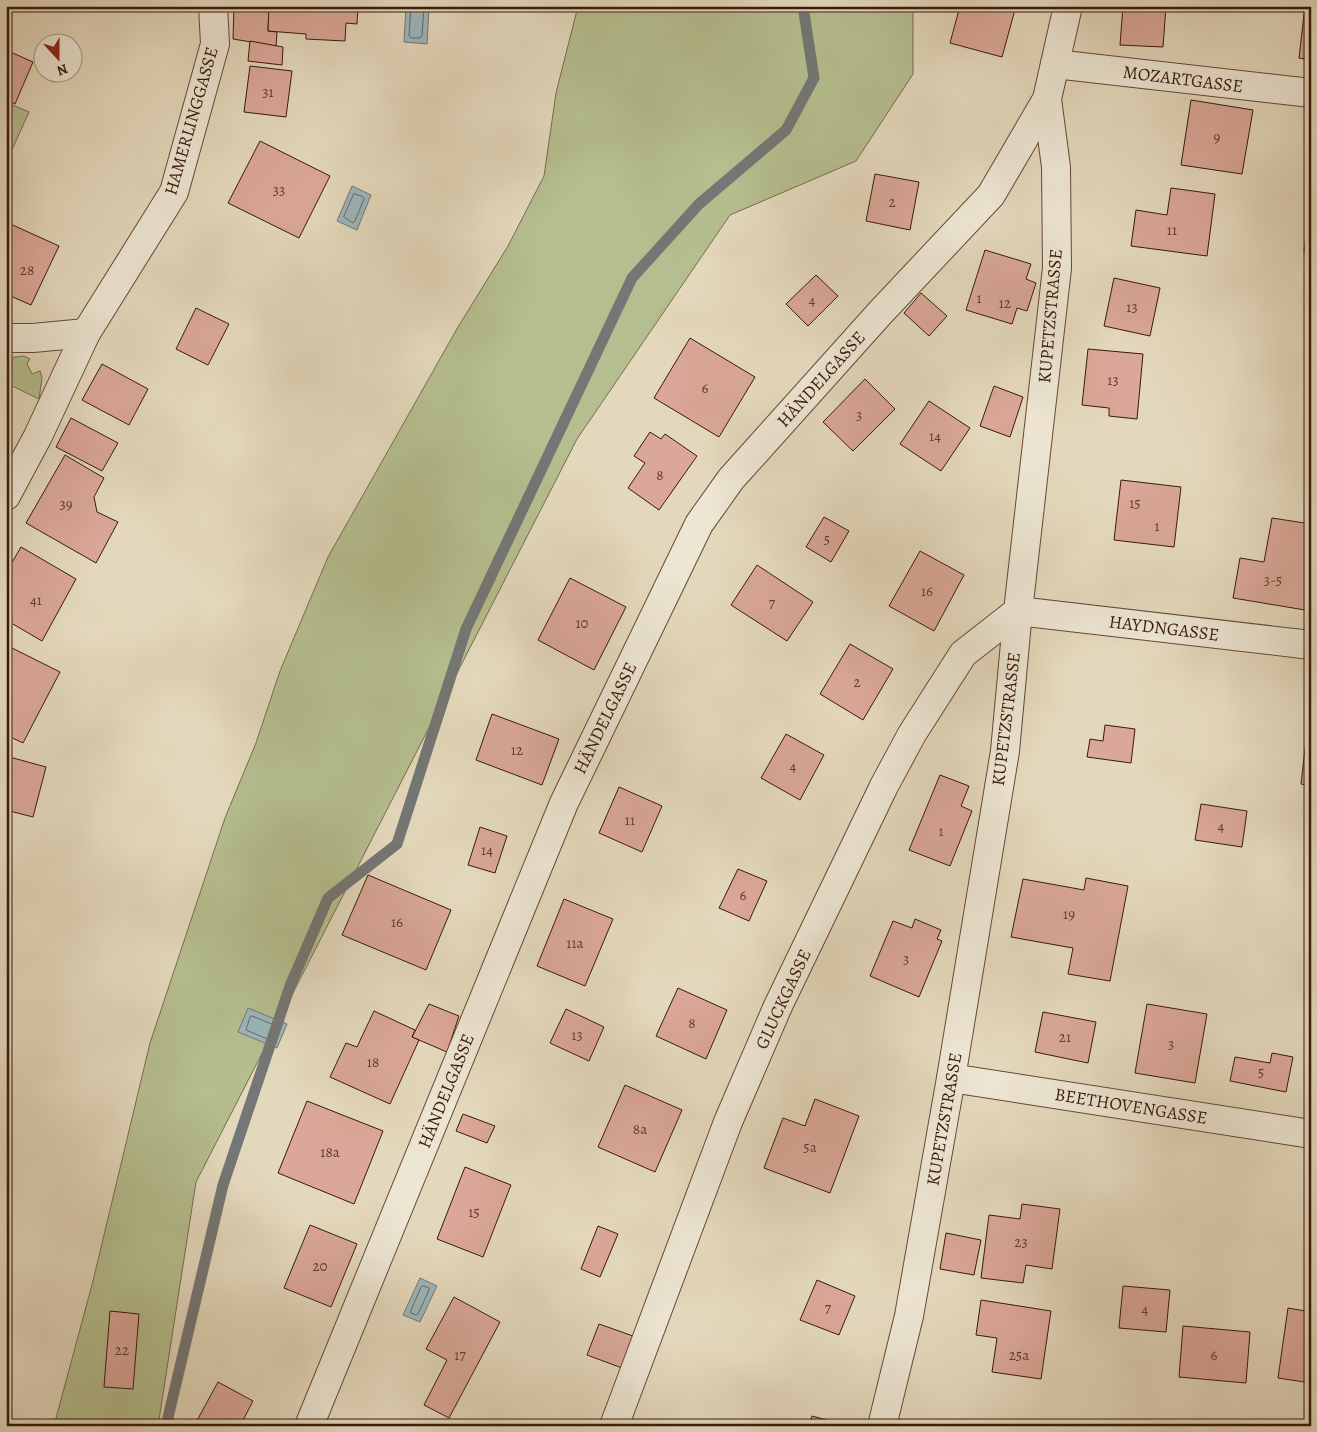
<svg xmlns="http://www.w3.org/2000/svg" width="1317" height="1432" font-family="Alegreya,serif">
<rect width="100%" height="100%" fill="#e4d8bc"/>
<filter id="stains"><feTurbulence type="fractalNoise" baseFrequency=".004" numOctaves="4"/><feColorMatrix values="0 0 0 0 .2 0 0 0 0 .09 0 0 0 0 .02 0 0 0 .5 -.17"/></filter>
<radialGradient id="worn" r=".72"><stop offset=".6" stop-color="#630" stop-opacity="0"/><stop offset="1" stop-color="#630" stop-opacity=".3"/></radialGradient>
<g fill="#b5be8f" stroke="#776c4c">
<polygon points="578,6 913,6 913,74 856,161 730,215 577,439 196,1182 158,1426 55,1426 55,1422 93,1281 150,1043 225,818 256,743 280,671 328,557 458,327 508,246 544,176 556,93"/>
<polygon points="6,102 29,112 6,163"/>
<polygon points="24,356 30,359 27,364 32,374 40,371 42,378 39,399 6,383 6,372 14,357"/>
</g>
<g fill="#9bb6bc" stroke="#747775">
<polygon points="406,6 429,6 427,44 404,42"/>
<polygon points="352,186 371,195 357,230 337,221"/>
<polygon points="248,1008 287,1024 277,1048 238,1032"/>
<polygon points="420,1278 437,1286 420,1322 403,1315"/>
</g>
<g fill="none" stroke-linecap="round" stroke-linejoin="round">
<g stroke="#6a6863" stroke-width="1">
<polyline points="411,6 409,36 411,38 420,38 422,36 424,6"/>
<polygon points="354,194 362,196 364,199 355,221 353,223 344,217"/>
<polygon points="252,1016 279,1027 275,1040 272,1041 246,1030 250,1017"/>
<polygon points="424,1286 429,1288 429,1290 418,1314 416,1315 411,1313 411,1310 421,1287"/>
</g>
<polyline stroke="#747775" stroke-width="11" points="166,1426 223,1185 290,986 328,898 397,844 466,629 632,278 699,204 786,130 814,78 803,6"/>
</g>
<g fill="#daa798" stroke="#39190a">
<polygon points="234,6 269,6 268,31 277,32 276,46 233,39"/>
<polygon points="269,6 358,6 357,24 346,23 345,41 306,39 306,34 268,31"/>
<polygon points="960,6 1016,6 1002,57 950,43"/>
<polygon points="1123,6 1166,6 1163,47 1120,45"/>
<polygon points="1305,6 1311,6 1311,60 1299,58"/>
<polygon points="250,41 283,47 282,65 248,61"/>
<polygon points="6,50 33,62 15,104 6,100"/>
<polygon points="250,66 292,71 286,117 244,112"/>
<polygon points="1191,100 1253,110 1242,174 1181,165"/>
<polygon points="260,141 330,176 299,238 228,203"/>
<polygon points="875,174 919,182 910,230 866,221"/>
<polygon points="1311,185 1311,253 1304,252"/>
<polygon points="1171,188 1215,194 1207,256 1131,246 1136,210 1167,215"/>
<polygon points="6,222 59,246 31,305 6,294"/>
<polygon points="985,250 1031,264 1026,279 1036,283 1027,311 1017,308 1012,324 966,310"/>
<polygon points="816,275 838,296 808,326 786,304"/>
<polygon points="1114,278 1160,288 1150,336 1104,326"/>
<polygon points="921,293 947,316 929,336 904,313"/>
<polygon points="196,308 229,324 208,365 176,349"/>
<polygon points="690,338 755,377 719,437 654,398"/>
<polygon points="1088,349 1143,354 1137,419 1109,416 1109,408 1082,405"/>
<polygon points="102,364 148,389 129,425 82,400"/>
<polygon points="865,379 895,409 853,451 823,422"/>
<polygon points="994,386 1023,397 1010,437 980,426"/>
<polygon points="929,401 970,428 941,471 900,444"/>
<polygon points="71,418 118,443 102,471 56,447"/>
<polygon points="650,432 661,439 665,434 697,456 659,510 628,488 645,463 634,456"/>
<polygon points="65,455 104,478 94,497 97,512 118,522 96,563 26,523"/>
<polygon points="1121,480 1181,487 1174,547 1114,540"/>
<polygon points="824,517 849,531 831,562 806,547"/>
<polygon points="1272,518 1311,524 1306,558 1311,559 1311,611 1233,598 1240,558 1264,562"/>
<polygon points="21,547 76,579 42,641 6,620 6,573"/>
<polygon points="920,551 964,575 934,631 889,606"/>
<polygon points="757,565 813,602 787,641 731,605"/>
<polygon points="570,578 626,607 594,670 538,640"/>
<polygon points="850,644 893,669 863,720 820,694"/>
<polygon points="6,645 60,672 23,743 6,735"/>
<polygon points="492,714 559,739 542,785 476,760"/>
<polygon points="1105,725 1135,729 1131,763 1087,757 1090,739 1103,741"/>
<polygon points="786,734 824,755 800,800 761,778"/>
<polygon points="1306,740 1311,740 1311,786 1301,784"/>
<polygon points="6,756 46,767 33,817 6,810"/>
<polygon points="940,775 969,786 961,806 972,811 950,866 909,850"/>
<polygon points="619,787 662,806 642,852 599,833"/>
<polygon points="1201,804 1247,811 1242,847 1195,840"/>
<polygon points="480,827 507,836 495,873 468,865"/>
<polygon points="738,869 767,881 749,921 719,908"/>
<polygon points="368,875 451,910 426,970 342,935"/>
<polygon points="1086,878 1128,886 1110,981 1068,974 1073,948 1011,937 1023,879 1084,890"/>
<polygon points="564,899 613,919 585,986 537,966"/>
<polygon points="915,919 941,930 937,939 942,941 919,997 870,976 893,921 912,928"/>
<polygon points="678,988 727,1010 706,1059 656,1036"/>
<polygon points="429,1004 459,1016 447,1052 412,1037"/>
<polygon points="1147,1004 1207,1014 1195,1083 1135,1073"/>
<polygon points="566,1009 604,1027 589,1061 550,1043"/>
<polygon points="374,1011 415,1030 412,1037 419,1040 390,1104 330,1077 346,1043 357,1047"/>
<polygon points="1043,1012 1096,1022 1088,1063 1035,1052"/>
<polygon points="1272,1053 1293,1057 1286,1092 1230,1081 1235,1057 1270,1063"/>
<polygon points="625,1085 682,1110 655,1172 598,1147"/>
<polygon points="815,1099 859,1116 830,1193 764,1168 783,1118 805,1126"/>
<polygon points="307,1101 383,1131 354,1204 278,1173"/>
<polygon points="463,1114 495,1126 487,1143 456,1131"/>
<polygon points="465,1167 511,1185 483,1257 437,1239"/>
<polygon points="1022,1204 1060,1209 1052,1269 1026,1265 1023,1283 981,1278 989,1215 1020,1219"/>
<polygon points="310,1225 357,1244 331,1307 284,1288"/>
<polygon points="598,1226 618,1234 600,1277 581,1269"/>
<polygon points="946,1233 981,1240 974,1275 940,1269"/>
<polygon points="817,1280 855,1296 839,1335 800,1320"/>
<polygon points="1123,1286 1170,1290 1166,1332 1119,1328"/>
<polygon points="454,1297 500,1322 449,1418 424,1405 447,1360 426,1349"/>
<polygon points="981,1300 1051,1311 1041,1379 992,1372 997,1338 976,1335"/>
<polygon points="1288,1308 1311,1312 1311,1383 1278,1378"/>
<polygon points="110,1311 139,1314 133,1389 104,1387"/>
<polygon points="599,1324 633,1336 622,1368 587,1355"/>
<polygon points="1183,1326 1250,1332 1246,1383 1179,1377"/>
<polygon points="218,1382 253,1401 240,1426 194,1426"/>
<polygon points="812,1416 849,1426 809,1426"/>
</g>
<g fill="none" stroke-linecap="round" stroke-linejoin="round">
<defs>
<g id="street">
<polyline points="1055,64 1311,93"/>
<polyline points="6,338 33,338 86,333"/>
<polyline points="6,496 38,436 86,333 174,192 215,44 213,6"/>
<polyline points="951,1078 1311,1134"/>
<polyline points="309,1426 564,803 699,524 731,479 880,313 991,195 1047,99"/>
<polyline points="614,1426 728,1122 778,1006 884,786 912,734 963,654 1018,611 1311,645"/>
<polyline points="882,1426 909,1316 951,1078 1005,751 1018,611 1057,268 1056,167 1047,99 1068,6"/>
</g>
</defs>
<use href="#street" stroke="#644936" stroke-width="30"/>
<use href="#street" stroke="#ede6d3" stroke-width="28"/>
</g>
<g text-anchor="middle" stroke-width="4.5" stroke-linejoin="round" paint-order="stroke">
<g font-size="15" fill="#613c2e">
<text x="268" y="97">31</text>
<text x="1217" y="142">9</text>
<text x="279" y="195">33</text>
<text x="892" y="207">2</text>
<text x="1172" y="235">11</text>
<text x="27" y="275">28</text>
<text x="979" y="303">1</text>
<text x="812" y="305">4</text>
<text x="1005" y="308">12</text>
<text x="1132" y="312">13</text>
<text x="1113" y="385">13</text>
<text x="705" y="393">6</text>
<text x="859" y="420">3</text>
<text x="935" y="441">14</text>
<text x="660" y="480">8</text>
<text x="1135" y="508">15</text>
<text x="66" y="509">39</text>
<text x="1157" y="531">1</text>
<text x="827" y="544">5</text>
<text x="1273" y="585">3-5</text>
<text x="927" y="596">16</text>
<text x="36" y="605">41</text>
<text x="772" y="608">7</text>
<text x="582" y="628">10</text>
<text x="857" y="687">2</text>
<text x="517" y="755">12</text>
<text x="793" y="771">4</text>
<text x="630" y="825">11</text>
<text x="1221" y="831">4</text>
<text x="941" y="836">1</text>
<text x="487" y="855">14</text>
<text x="743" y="900">6</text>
<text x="1069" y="919">19</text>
<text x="397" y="927">16</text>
<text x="575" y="948">11a</text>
<text x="906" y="964">3</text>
<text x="692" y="1028">8</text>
<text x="577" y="1040">13</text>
<text x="1065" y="1042">21</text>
<text x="1171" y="1049">3</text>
<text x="373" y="1067">18</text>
<text x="1261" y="1077">5</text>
<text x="640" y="1134">8a</text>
<text x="810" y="1152">5a</text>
<text x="330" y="1157">18a</text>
<text x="474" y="1217">15</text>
<text x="1021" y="1247">23</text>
<text x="320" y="1271">20</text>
<text x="828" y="1313">7</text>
<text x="1145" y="1314">4</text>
<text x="122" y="1355">22</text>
<text x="460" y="1360">17</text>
<text x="1019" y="1360">25a</text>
<text x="1214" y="1360">6</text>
</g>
<g font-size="18" fill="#39190a" stroke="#ede6d3">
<text transform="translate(1183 79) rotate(7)" y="6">MOZARTGASSE</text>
<text transform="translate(191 121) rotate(-74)" y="6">HAMERLINGGASSE</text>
<text transform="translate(1050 316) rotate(-85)" y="6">KUPETZSTRASSE</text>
<text transform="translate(821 379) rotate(-48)" y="6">HÄNDELGASSE</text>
<text transform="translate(1164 628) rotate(7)" y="6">HAYDNGASSE</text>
<text transform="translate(605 718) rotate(-64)" y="6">HÄNDELGASSE</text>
<text transform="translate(1006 719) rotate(-83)" y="6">KUPETZSTRASSE</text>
<text transform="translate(783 999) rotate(-65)" y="6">GLUCKGASSE</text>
<text transform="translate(446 1091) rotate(-68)" y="6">HÄNDELGASSE</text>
<text transform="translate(1131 1106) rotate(9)" y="6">BEETHOVENGASSE</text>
<text transform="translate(944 1119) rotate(-80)" y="6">KUPETZSTRASSE</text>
</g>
</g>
<rect width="1317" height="1432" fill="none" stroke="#e4d8bc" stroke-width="25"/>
<rect x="8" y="8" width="1302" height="1417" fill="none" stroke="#39190a" stroke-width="2.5"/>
<rect x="12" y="12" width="1292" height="1407" fill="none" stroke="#39190a"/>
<g transform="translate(58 58) rotate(159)"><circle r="24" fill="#ede6d3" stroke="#a59483"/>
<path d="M0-4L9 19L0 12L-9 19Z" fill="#8f2418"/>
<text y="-8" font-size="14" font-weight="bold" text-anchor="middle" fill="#39190a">N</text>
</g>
<rect width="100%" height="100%" filter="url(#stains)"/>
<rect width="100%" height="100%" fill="url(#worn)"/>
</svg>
